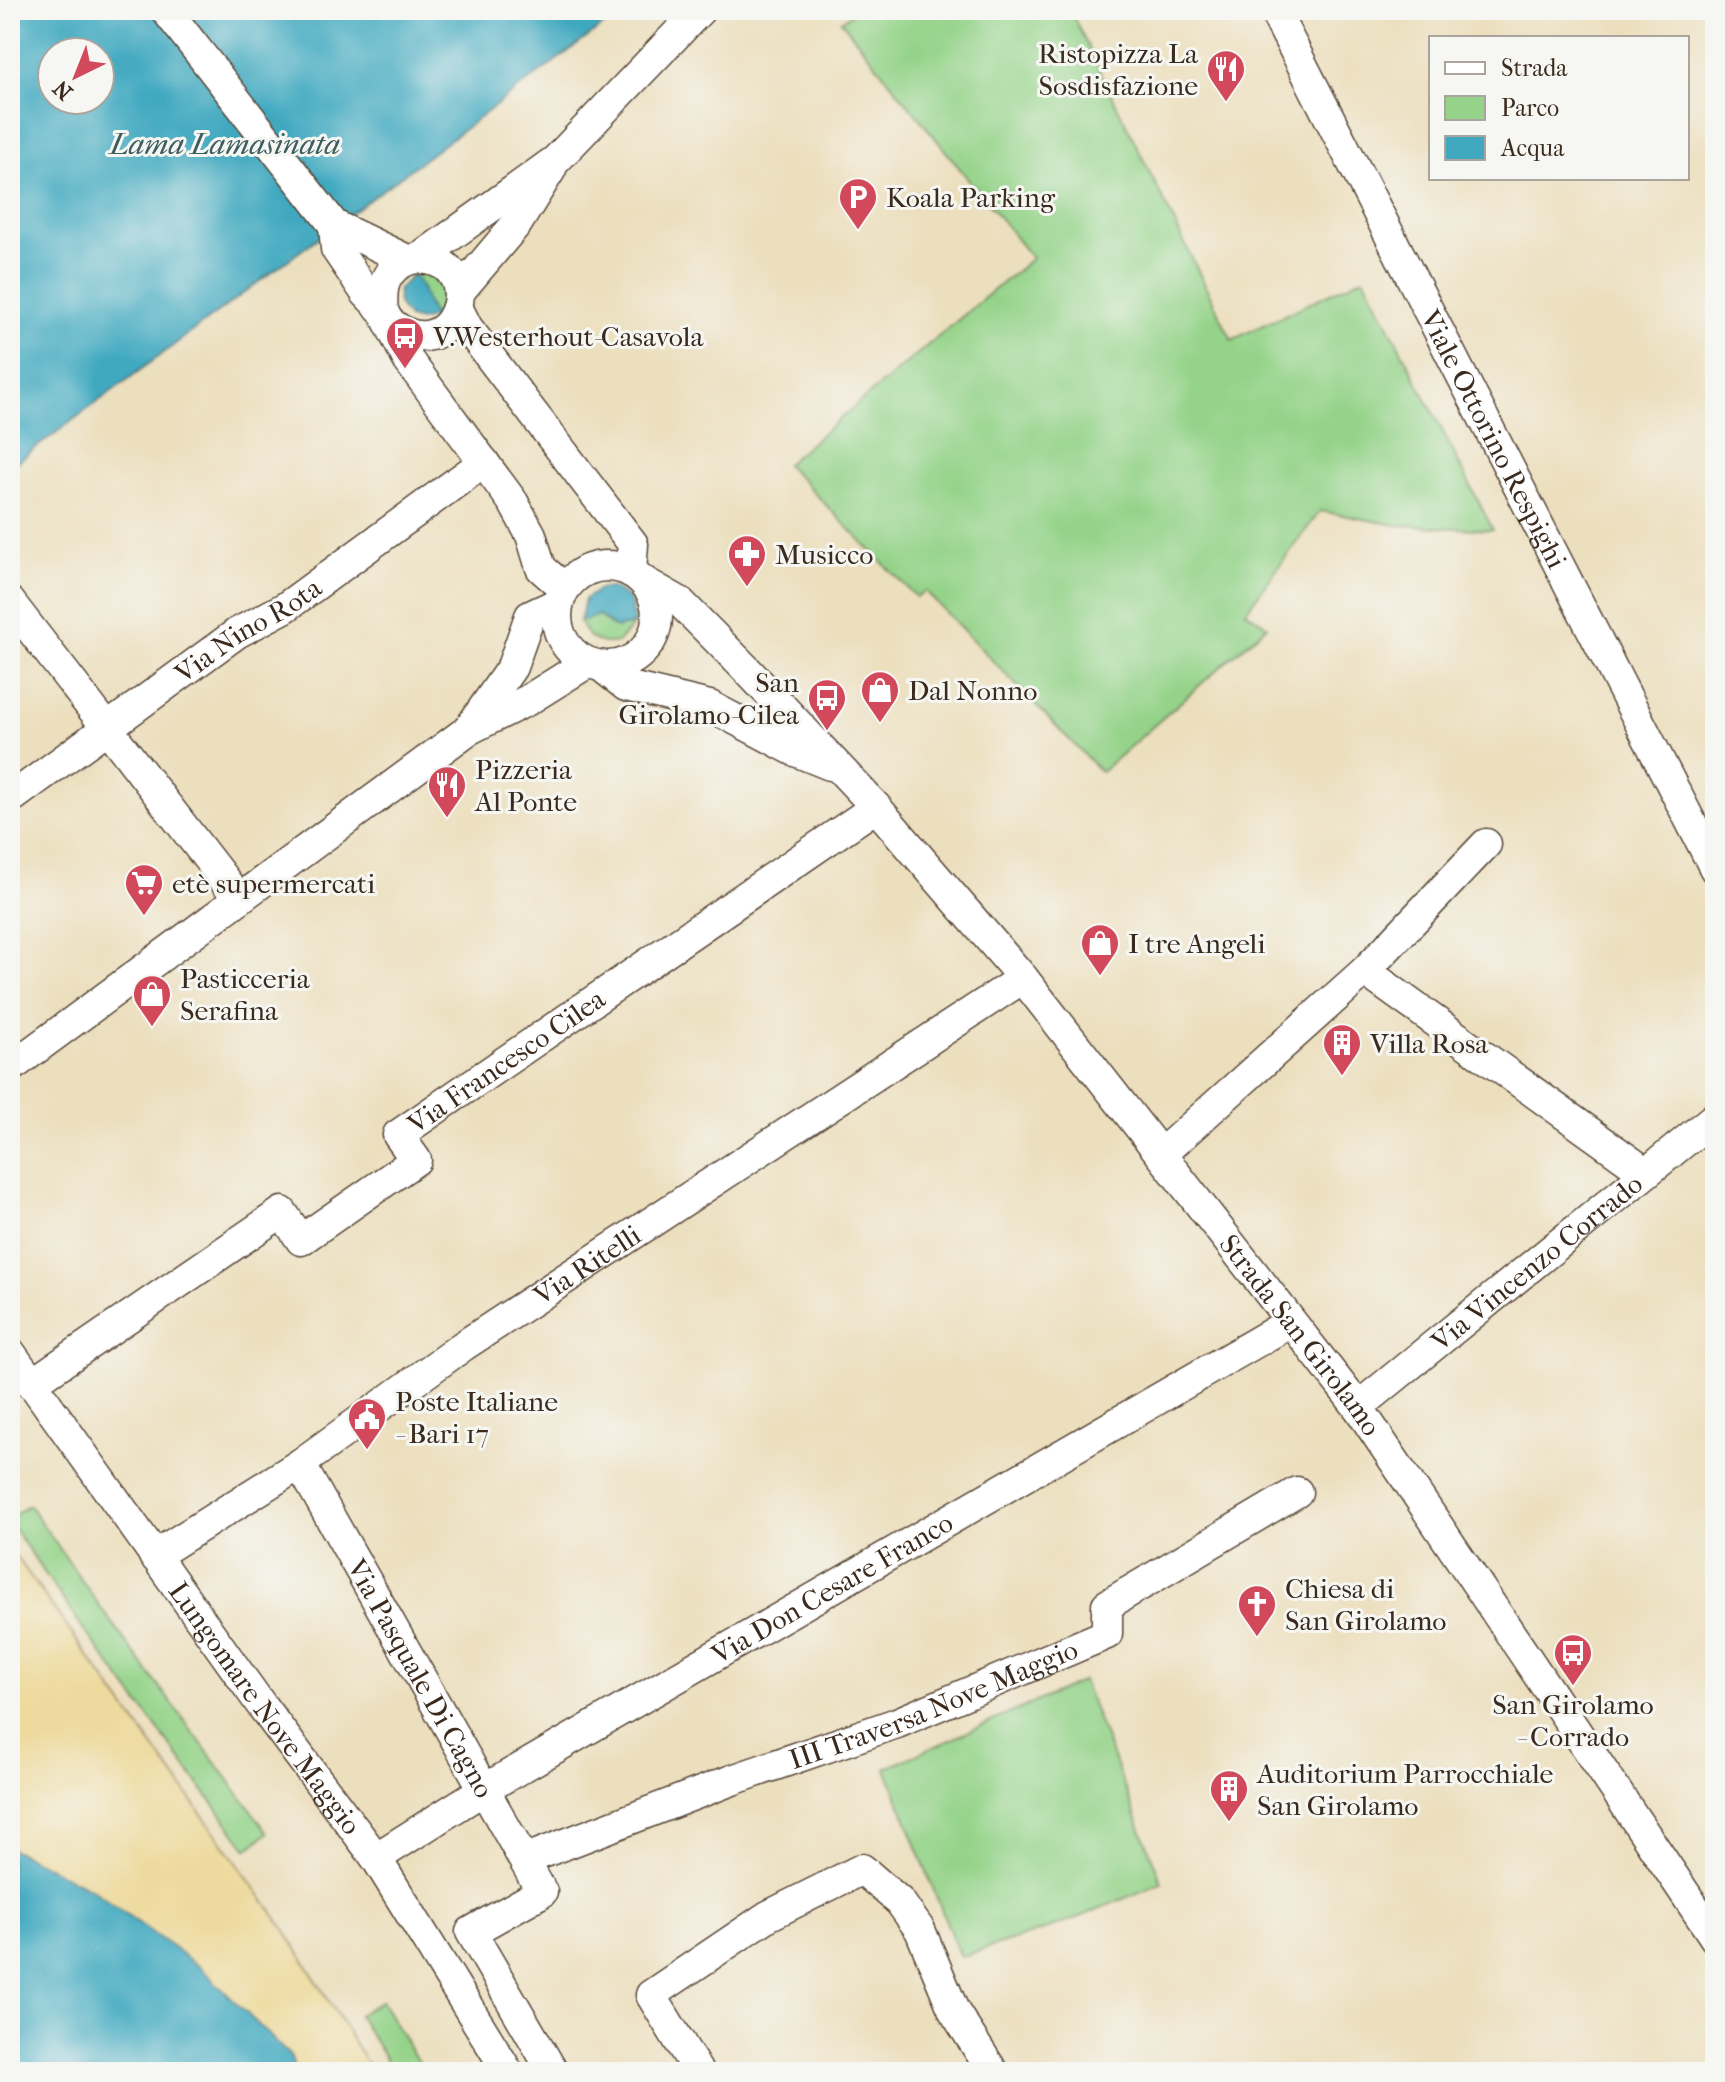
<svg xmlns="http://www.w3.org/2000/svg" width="1725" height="2082" font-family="'IM FELL French Canon',serif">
<rect width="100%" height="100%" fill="#f6f6f2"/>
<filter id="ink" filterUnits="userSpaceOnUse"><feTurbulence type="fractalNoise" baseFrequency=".0125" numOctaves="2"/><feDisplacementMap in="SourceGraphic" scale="16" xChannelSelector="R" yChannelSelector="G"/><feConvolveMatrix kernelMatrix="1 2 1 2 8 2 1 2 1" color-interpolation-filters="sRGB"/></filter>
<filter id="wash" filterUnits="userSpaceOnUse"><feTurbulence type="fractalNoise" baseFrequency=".006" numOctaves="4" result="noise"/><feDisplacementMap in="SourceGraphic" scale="32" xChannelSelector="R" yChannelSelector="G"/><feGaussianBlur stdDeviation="1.8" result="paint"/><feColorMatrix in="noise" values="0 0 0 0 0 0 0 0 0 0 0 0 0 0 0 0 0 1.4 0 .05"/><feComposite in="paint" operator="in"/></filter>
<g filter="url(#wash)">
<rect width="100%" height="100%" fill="#ecdfbe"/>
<g fill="#94d389" stroke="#687e54" stroke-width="2">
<polygon points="858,10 1070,10 1232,340 1364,277 1493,530 1396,525 1320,511 1246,611 1267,626 1101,772 925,591 916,597 786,464 1032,258 841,21"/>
<path d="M422,273L431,275L444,291L443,307L435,317C423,304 424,289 413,275Z"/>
<path d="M598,615L611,626L634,624L618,642C600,646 586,639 580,622Z"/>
<polygon points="29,1505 103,1611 268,1833 247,1849 82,1627 10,1523 10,1518"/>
<polygon points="1083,1681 1162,1883 1057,1926 960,1957 886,1768"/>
<polygon points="381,2001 424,2072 394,2072 358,2015"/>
</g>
<polygon fill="#eeda9e" stroke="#94825e" stroke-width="2" points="10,1548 286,1931 372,2072 296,2072 291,2057 93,1890 10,1848"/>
<g fill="#40a9c0" stroke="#3e6a6f" stroke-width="2" fill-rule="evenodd">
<path d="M10,10H624L10,467ZM52,52H100V100H52Z"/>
<path d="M413,275C426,287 423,304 435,317L420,321L408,318L398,304V290Z"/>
<polygon points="601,588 613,588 630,600 634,624 616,628 598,615 580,622 585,599"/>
<polygon points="10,1848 93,1890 201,1968 291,2057 296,2072 10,2072"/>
</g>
</g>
<g filter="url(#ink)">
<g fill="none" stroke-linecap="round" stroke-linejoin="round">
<defs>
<g id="street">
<polyline points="166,10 334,225 407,260"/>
<path id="s1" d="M1274,10L1715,869"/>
<polyline points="334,225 336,249 366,293 383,311 408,360 513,502 531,535 541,568 564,588"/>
<polyline points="420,258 556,160 700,10"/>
<polyline points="459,292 518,222 551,169"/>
<polyline points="458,309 467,327 633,544 631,572"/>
<path d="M383,311C381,294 382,277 397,266C405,260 416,257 426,259C489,268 452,371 392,324"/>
<circle cx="607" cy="616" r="50"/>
<path id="s2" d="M643,581L680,602L748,671L876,807L1023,978L1358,1407L1715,1938"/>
<polyline points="10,602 239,899"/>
<polyline points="601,666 626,686 710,706 793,750 830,765"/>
<polyline points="469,729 512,667 530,616 558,603"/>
<path id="s3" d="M10,799L237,633L286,607L484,462"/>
<polyline points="1365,971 1645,1172"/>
<polyline points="10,1068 468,730 528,700 587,663"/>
<polyline points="1161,1154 1365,971 1486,844"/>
<path id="s4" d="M10,1352L262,1706L376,1858L508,2072"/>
<path id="s5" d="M31,1384L282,1212L301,1240L416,1160L398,1135L876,807"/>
<path id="s6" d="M1358,1407L1715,1117"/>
<path id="s7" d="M300,1464L542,1892L471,1932L553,2072"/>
<path id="s8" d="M154,1556L300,1464L463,1346L1023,978"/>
<path id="s9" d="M376,1858L483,1790L1291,1322"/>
<path id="s10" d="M524,1860L732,1780L897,1723L1107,1634V1605L1297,1492"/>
<polyline points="698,2072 651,1995 768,1916 862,1869 900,1902 920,1930 954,2011 993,2072"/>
</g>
</defs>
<use href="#street" stroke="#564536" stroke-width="33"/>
<use href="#street" stroke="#fff" stroke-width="30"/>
</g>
</g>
<defs>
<symbol id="restaurant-pin" viewBox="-11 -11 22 30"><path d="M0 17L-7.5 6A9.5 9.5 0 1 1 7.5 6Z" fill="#d1495b" stroke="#f6f6f2"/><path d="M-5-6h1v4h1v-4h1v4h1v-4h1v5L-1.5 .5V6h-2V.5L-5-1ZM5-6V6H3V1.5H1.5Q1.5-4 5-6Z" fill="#fff"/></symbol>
<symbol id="parking-pin" viewBox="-11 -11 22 30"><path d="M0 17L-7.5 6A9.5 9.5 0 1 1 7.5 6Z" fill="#d1495b" stroke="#f6f6f2"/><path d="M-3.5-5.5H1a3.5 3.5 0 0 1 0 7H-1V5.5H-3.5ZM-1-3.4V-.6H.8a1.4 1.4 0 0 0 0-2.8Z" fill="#fff"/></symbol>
<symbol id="bus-pin" viewBox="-11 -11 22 30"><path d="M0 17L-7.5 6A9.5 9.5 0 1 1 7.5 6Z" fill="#d1495b" stroke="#f6f6f2"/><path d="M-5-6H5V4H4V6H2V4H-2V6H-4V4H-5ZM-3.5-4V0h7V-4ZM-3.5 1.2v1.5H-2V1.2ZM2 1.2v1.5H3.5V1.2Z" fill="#fff"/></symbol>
<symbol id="pharmacy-pin" viewBox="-11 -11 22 30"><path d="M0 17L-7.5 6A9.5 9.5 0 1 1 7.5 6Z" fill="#d1495b" stroke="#f6f6f2"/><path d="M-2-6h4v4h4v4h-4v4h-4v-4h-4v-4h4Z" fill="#fff"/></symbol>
<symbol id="shop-pin" viewBox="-11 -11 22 30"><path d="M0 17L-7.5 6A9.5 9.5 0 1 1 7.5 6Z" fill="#d1495b" stroke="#f6f6f2"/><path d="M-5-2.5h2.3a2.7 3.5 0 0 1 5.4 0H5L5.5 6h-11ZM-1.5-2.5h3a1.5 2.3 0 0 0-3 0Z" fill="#fff"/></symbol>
<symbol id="supermarket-pin" viewBox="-11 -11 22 30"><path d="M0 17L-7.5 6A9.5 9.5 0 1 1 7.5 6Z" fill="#d1495b" stroke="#f6f6f2"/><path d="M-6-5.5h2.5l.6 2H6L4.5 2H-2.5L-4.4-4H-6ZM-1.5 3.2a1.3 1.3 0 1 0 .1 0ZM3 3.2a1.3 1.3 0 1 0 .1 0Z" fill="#fff"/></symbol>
<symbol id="building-pin" viewBox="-11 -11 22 30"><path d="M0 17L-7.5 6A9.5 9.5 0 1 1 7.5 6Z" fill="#d1495b" stroke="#f6f6f2"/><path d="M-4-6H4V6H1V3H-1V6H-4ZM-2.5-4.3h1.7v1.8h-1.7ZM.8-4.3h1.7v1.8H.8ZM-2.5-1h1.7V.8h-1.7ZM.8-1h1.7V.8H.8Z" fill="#fff"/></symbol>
<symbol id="civic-pin" viewBox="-11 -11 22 30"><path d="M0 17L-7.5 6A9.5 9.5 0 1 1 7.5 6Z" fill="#d1495b" stroke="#f6f6f2"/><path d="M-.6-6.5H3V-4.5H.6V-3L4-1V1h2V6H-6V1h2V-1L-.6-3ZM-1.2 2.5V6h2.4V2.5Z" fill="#fff"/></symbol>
<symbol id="church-pin" viewBox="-11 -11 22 30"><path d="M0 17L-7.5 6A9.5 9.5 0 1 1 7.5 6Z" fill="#d1495b" stroke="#f6f6f2"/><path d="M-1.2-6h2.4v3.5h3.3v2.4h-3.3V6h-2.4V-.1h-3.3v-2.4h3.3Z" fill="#fff"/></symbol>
</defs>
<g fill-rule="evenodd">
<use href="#restaurant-pin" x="1204" y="47" width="44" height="60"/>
<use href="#parking-pin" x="836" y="175" width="44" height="60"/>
<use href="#bus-pin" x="383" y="314" width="44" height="60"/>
<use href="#pharmacy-pin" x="725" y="532" width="44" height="60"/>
<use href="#shop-pin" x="858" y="668" width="44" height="60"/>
<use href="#bus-pin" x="805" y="676" width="44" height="60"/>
<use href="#restaurant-pin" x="425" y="763" width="44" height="60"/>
<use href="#supermarket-pin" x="122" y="861" width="44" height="60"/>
<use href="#shop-pin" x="1078" y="921" width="44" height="60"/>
<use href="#shop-pin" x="130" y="972" width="44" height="60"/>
<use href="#building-pin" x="1320" y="1021" width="44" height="60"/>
<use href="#civic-pin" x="345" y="1395" width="44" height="60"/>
<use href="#church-pin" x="1235" y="1582" width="44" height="60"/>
<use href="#bus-pin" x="1551" y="1631" width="44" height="60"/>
<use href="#building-pin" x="1207" y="1767" width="44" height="60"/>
</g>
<g text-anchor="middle" stroke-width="6" stroke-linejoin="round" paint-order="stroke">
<g font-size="28" fill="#3b2a1e" stroke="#f6f6f2" text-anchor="start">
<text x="1198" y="63" text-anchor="end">Ristopizza La<tspan x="1198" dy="32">Sosdisfazione</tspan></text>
<text x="886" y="207">Koala Parking</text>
<text x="433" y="346">V.Westerhout-Casavola</text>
<text x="775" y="564">Musicco</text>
<text x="799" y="692" text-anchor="end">San<tspan x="799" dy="32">Girolamo-Cilea</tspan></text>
<text x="908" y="700">Dal Nonno</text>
<text x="475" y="779">Pizzeria<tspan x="475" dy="32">Al Ponte</tspan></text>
<text x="172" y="893">etè supermercati</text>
<text x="1128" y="953">I tre Angeli</text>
<text x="180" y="988">Pasticceria<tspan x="180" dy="32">Serafina</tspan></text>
<text x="1370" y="1053">Villa Rosa</text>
<text x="395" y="1411">Poste Italiane<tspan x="395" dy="32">- Bari 17</tspan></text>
<text x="1285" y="1598">Chiesa di<tspan x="1285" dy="32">San Girolamo</tspan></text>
<text x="1573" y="1714" text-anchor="middle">San Girolamo<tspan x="1573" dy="32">- Corrado</tspan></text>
<text x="1257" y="1783">Auditorium Parrocchiale<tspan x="1257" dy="32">San Girolamo</tspan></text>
</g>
<g font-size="28" fill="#3b2a1e" stroke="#f6f6f2">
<text dy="10" stroke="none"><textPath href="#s1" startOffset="482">Viale Ottorino Respighi</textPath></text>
<text dy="10" stroke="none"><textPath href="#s3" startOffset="292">Via Nino Rota</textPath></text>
<text dy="10" stroke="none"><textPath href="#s5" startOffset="640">Via Francesco Cilea</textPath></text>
<text dy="10" stroke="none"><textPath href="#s6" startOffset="230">Via Vincenzo Corrado</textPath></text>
<text dy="10" stroke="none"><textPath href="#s8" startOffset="522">Via Ritelli</textPath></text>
<text dy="10" stroke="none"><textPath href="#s2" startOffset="1004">Strada San Girolamo</textPath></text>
<text dy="10" stroke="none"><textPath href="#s9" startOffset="530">Via Don Cesare Franco</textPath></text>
<text dy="10" stroke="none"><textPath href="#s7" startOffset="246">Via Pasquale Di Cagno</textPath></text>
<text dy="10" stroke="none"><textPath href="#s10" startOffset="438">III Traversa Nove Maggio</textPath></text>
<text dy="10" stroke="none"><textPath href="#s4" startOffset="438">Lungomare Nove Maggio</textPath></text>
</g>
<g font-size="30" font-style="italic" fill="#3d5d5f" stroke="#f6f6f2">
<text x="225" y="154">Lama Lamasinata</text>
</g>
</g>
<rect width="1725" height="2082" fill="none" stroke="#f6f6f2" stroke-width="40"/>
<rect x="1429" y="36" width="260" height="144" fill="#f6f6f2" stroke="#aba49d" stroke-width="2"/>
<rect x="1445" y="62" width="40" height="12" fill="#ffffff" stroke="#aba49d" stroke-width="2"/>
<text x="1501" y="76" font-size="24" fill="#3b2a1e">Strada</text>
<rect x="1445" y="96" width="40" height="24" fill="#94d389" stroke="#aba49d" stroke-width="2"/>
<text x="1501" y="116" font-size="24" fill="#3b2a1e">Parco</text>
<rect x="1445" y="136" width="40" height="24" fill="#40a9c0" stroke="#aba49d" stroke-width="2"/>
<text x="1501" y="156" font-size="24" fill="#3b2a1e">Acqua</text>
<g transform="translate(76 76) rotate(223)"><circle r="38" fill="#f6f6f2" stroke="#aba49d" stroke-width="2"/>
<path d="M0-6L14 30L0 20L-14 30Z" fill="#d1495b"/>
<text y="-12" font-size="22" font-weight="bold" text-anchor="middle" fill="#3b2a1e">N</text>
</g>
</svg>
